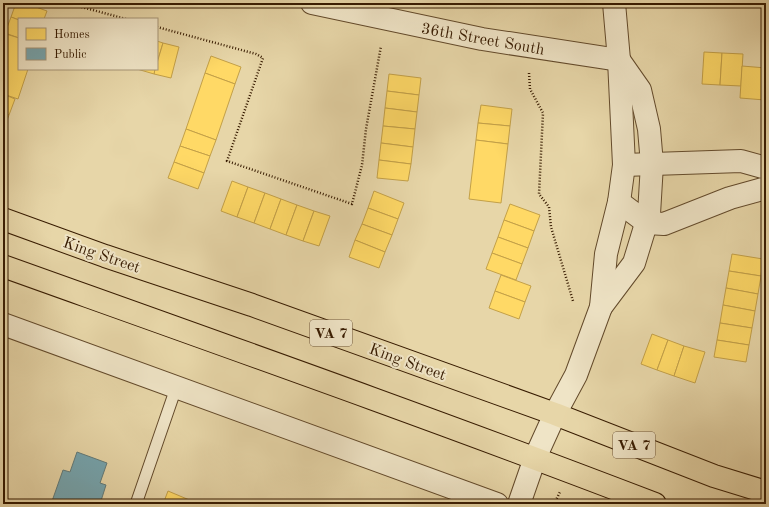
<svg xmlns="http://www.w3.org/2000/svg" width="769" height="507" font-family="'Old Standard TT',serif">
<rect width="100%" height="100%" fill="#e7d6a8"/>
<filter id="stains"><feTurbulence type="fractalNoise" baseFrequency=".005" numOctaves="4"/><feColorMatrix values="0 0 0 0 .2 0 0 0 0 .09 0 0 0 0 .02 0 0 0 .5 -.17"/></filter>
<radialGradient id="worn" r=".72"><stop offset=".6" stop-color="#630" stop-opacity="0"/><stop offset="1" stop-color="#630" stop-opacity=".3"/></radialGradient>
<g fill="#ffd966" stroke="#c3a048">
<polygon points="16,3 25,3 47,11 44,19 19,20 11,17"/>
<polygon points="671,3 689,3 689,4 671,5"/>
<polygon points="11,17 19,20 19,38 5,33"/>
<polygon points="6,34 19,38 19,69 28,69 18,99 3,94 3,43"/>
<polygon points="157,41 163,43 157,63"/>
<polygon points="163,43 179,47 171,78 154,74 155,69 157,69 157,63"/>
<polygon points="704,52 722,53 720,85 702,84"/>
<polygon points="722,53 743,54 741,86 720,85"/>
<polygon points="211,56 241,67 235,84 205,73"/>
<polygon points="742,66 766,68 765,100 740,98"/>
<polygon points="137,69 155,69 154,74"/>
<polygon points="205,73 235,84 216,140 186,129"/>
<polygon points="389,74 421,78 419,95 387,91"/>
<polygon points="387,91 419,95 417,112 385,108"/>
<polygon points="3,94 15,99 9,115 3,113"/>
<polygon points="481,105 512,109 510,126 478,123"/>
<polygon points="385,108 417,112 415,129 383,126"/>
<polygon points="3,113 9,115 3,131"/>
<polygon points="478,123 510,126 508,144 476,140"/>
<polygon points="383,126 415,129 413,147 381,143"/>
<polygon points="186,129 216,140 210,156 180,146"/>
<polygon points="476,140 508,144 501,203 469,199"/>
<polygon points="381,143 413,147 411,164 379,160"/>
<polygon points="180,146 210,156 204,173 174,162"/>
<polygon points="379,160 411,164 408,181 377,178"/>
<polygon points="174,162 204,173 198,189 168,178"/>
<polygon points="232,181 248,187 237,217 221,211"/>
<polygon points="248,187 265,193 254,223 237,217"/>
<polygon points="374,191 404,203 398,219 368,208"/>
<polygon points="265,193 281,199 270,229 254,223"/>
<polygon points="281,199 297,205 286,235 270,229"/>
<polygon points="510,204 540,215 534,231 504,220"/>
<polygon points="297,205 314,211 303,241 286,235"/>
<polygon points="368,208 398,219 392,235 362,224"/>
<polygon points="314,211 330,216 319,246 303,241"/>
<polygon points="504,220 534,231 528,248 498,237"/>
<polygon points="362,224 392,235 385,252 355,240"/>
<polygon points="498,237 528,248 522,264 492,253"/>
<polygon points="355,240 385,252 379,268 349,257"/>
<polygon points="492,253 522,264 516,280 486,269"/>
<polygon points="732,254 763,259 761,276 729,271"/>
<polygon points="729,271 761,276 758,294 726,288"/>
<polygon points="501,275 531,286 525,302 495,291"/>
<polygon points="726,288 758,294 755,311 723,305"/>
<polygon points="495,291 525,302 519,319 489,308"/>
<polygon points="723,305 755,311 752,328 720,323"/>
<polygon points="720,323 752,328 749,345 717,340"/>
<polygon points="652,334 668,340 657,370 641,364"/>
<polygon points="668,340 684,346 674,376 657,370"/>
<polygon points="717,340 749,345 746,362 714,357"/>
<polygon points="684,346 705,352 695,383 674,376"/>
<polygon points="168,491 199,504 163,504"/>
</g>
<polygon fill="#76a5af" stroke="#637c7b" points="77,452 107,463 100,483 106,485 100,504 51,504 63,470 70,472"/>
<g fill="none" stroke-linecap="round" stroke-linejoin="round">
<defs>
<polyline id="service" points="136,504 176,388"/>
<g id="minor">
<polyline points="312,3 482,39 619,60"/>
<polyline points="624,165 741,161 766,168"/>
<polyline points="619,202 647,223 664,224 730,198 766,188"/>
<polyline points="3,324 497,504"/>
<polyline points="519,504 535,458"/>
</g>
<g id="tertiary">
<polyline points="601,307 634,263 649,214 652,164 649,129 640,90 619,60"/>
<polyline points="535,458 555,414 576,375 601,307 606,254 619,202 624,165 619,60 614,3"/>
</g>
<g id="primary">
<polyline points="3,219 105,256 252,305 555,414 714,476 766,492"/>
<path d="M3,266C221,344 439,421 655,504"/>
</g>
</defs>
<use href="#service" stroke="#634a2b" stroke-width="13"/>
<use href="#minor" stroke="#634a2b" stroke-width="24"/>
<use href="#tertiary" stroke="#634a2b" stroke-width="24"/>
<use href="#primary" stroke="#371b01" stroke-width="24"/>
<g stroke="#371b01" stroke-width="2.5" stroke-dasharray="1 2" stroke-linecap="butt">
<polyline points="67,3 126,19"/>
<polyline points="157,27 256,54 263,58 227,161 352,204 362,165 366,129 381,46"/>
<polyline points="529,73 530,89 543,113 539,194 549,207 551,227 573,301"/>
<polyline points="554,504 560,492"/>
</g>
<use href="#service" stroke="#efe4c6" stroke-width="11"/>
<use href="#minor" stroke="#efe4c6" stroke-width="22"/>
<use href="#tertiary" stroke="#efe4c6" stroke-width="22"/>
<use href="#primary" stroke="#e7d6a8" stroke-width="22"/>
</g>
<g text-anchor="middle" stroke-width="4" stroke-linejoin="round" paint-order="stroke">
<g fill="#efe4c6" stroke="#6e573c" stroke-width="1">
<rect x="310" y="320" width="42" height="26" rx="3"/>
<rect x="613" y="432" width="42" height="26" rx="3"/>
</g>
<g font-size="15" font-weight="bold" fill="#371b01">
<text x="331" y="338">VA 7</text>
<text x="634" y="450">VA 7</text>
</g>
<g font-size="16" fill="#371b01" stroke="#efe4c6">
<text transform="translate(483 38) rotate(10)" y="6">36th Street South</text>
<text transform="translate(102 254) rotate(19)" y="6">King Street</text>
<text transform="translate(408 361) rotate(20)" y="6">King Street</text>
</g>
</g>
<rect width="769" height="507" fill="none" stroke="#e7d6a8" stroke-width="16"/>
<rect x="4" y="4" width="761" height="499" fill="none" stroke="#371b01" stroke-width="2"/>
<rect x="8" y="8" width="753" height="491" fill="none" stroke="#371b01"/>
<rect x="18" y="18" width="140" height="52" fill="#efe4c6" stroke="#a59477"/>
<rect x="26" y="28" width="20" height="12" fill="#ffd966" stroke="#a59477"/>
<text x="54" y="38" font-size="12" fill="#371b01">Homes</text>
<rect x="26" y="48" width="20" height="12" fill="#76a5af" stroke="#a59477"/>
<text x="54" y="58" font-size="12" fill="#371b01">Public</text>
<rect width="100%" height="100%" filter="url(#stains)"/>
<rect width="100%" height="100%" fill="url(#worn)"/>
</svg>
